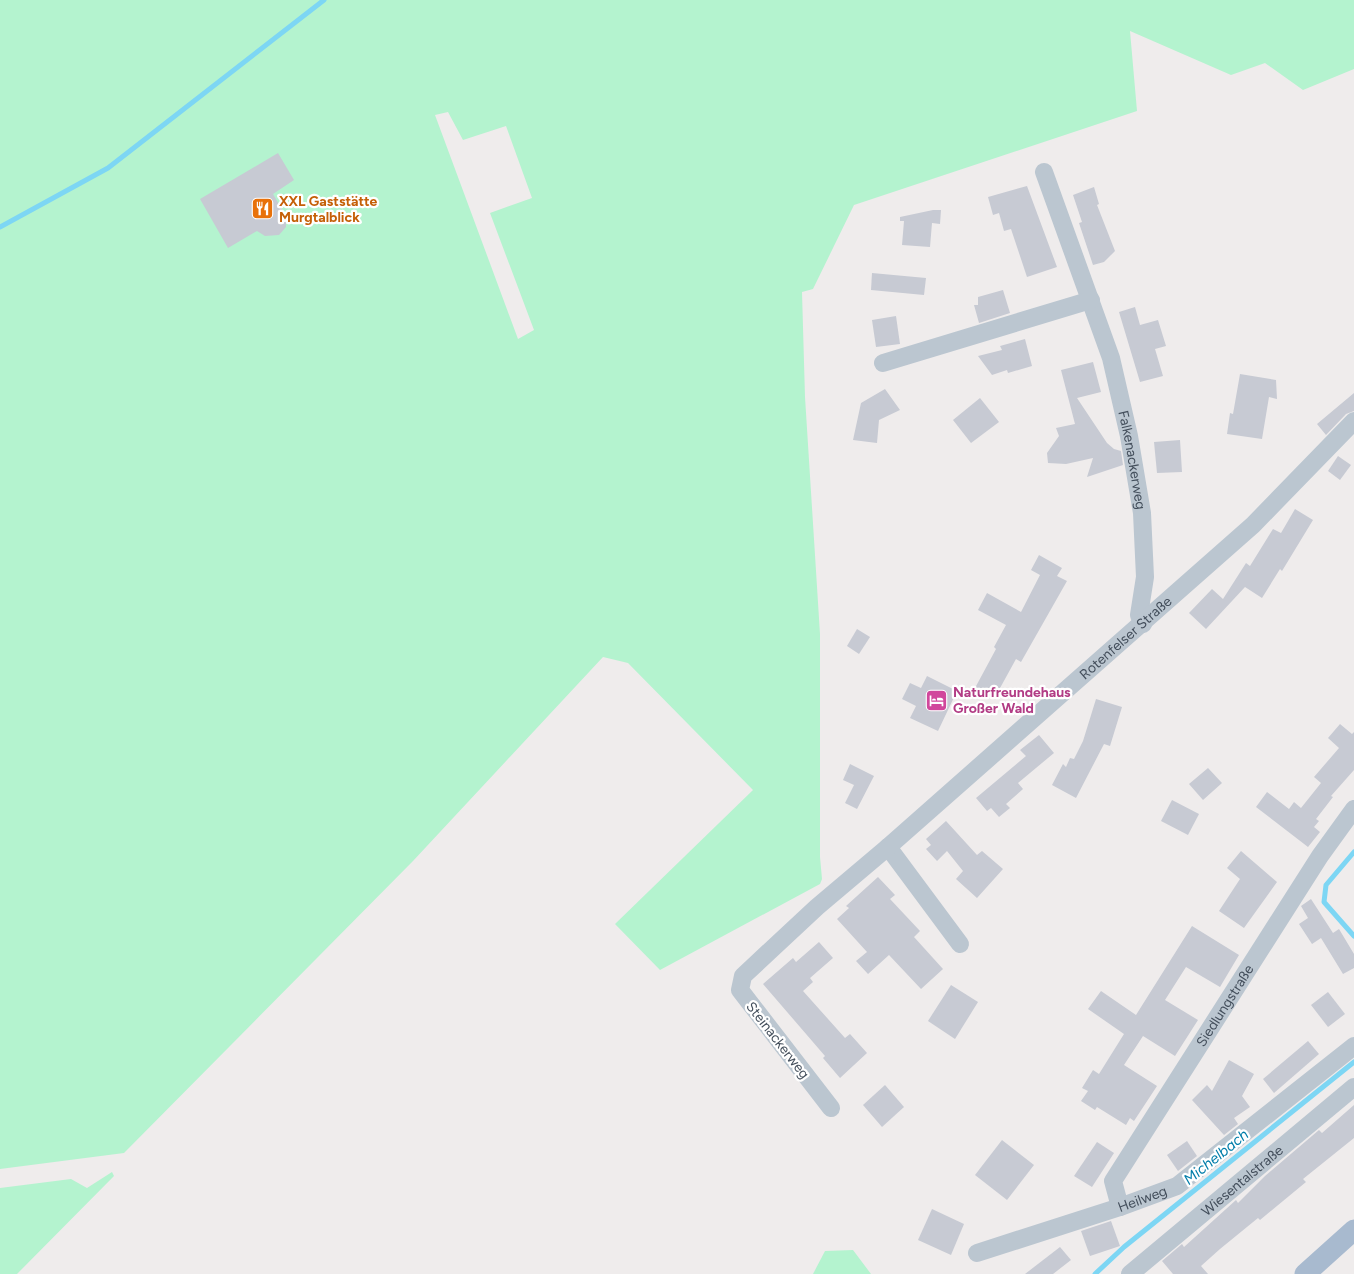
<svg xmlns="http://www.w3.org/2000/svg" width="1354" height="1274" font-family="Figtree,sans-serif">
<rect width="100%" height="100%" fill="#efecec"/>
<g fill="#b4f3cf" fill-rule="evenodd">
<path d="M0,0H1354V69L1303,90L1265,63L1231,75L1130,31L1137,111L854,205L813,289L802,292L805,397L820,634V857L822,879L820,884L660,970L615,924L753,790L628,663L603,657L413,861L124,1153L0,1169ZM448,112L463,140L506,126L532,198L490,213L534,330L518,339L435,115Z"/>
<polygon points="112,1172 114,1176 17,1274 0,1274 0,1188 71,1179 87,1188"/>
<polygon points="853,1250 871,1274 813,1274 825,1251"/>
</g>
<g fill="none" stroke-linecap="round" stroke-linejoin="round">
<g stroke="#7dd6f4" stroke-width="5">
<polyline points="0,227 108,168 324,0"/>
<polyline points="1354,852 1326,885 1324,902 1354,936"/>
<polyline points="1095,1274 1124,1247 1354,1062"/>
</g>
</g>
<g fill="#c7cad3">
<polygon points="278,153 294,180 273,194 286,216 286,227 279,235 265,236 257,231 228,248 200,199"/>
<polygon points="1027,186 1057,267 1027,277 1011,229 1004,231 999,213 993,215 988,197"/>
<polygon points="1094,187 1099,204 1097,205 1115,251 1104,262 1093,265 1079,223 1082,222 1073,195"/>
<polygon points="933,210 941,210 940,224 932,223 930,247 902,245 904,221 900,221 900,217"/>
<polygon points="872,273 926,278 924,295 871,290"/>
<polygon points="1003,290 1010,313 979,323 974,305 978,305 978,297"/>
<polygon points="1135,307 1140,325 1158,320 1166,346 1155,349 1163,376 1140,382 1119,312"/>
<polygon points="896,316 900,344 876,347 872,320"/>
<polygon points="1025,339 1032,366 1008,373 1007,370 992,375 978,356 1002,350 1000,346"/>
<polygon points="1093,362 1101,392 1077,398 1107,443 1114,449 1121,451 1123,465 1087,477 1093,458 1066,464 1048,463 1047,453 1059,436 1056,428 1075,424 1061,370"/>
<polygon points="1240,374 1276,380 1277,399 1269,397 1262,439 1227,434 1230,413 1233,414"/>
<polygon points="885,389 900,410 879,420 877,443 853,440 861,403"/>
<polygon points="1354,393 1354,411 1346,414 1326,435 1317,424"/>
<polygon points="980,398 999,422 971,443 953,420"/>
<polygon points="1180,440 1182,472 1157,473 1154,442"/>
<polygon points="1338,456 1351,465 1340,480 1328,471"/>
<polygon points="1295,509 1313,520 1282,571 1280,569 1262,598 1245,587 1206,629 1189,613 1212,589 1223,599 1246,563 1250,566 1273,529 1281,533"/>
<polygon points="1039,555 1062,568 1057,576 1067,581 1021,662 1016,659 994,699 975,688 996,649 994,647 1006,625 978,610 987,593 1021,612 1040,575 1031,570"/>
<polygon points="857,629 870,637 859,654 847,646"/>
<polygon points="927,676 957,691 938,731 910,718 916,706 902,699 910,683 921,688"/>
<polygon points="1096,699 1122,707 1110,746 1104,744 1076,798 1052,785 1063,764 1066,767 1070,758 1074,759 1083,741"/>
<polygon points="1340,724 1352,734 1354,732 1354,770 1331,796 1333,797 1316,819 1319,821 1314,827 1320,832 1308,847 1256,807 1267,792 1289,809 1294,802 1301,808 1321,783 1314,777 1339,748 1328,738"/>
<polygon points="1039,735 1054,753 1018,783 1023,789 1006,804 1010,808 999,817 991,808 987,811 976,798 1026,756 1020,750"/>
<polygon points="850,764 874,776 857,809 845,803 854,785 843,780"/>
<polygon points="1208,768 1222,783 1203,800 1189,784"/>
<polygon points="1172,800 1199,814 1188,835 1161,821"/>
<polygon points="946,821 977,855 982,851 1003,869 977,898 956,879 963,871 947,851 937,861 926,849 931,845 926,839"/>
<polygon points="1241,851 1277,882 1244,928 1219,911 1240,879 1227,868"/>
<polygon points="878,877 895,895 890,899 920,931 914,937 943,969 921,989 889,955 868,974 856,961 867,952 837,919 849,908 846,906"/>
<polygon points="1311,899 1333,933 1339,929 1354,954 1354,968 1343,974 1321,938 1312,944 1299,924 1308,918 1301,906"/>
<polygon points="1192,926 1239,955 1220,987 1186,967 1165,1000 1198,1020 1175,1056 1143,1036 1124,1065 1157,1086 1134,1121 1130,1118 1126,1125 1097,1107 1095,1110 1081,1101 1088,1091 1082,1088 1093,1070 1099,1074 1124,1034 1088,1009 1101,991 1136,1015"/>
<polygon points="819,942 833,958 810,978 813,982 803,991 845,1038 850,1034 867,1053 840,1078 823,1058 825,1056 763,984 793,958 796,962"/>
<polygon points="951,985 978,1002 955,1039 928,1021"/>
<polygon points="1328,992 1345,1014 1328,1027 1311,1005"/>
<polygon points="1308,1041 1319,1054 1274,1093 1263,1079"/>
<polygon points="1229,1060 1254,1074 1242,1096 1250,1107 1234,1118 1238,1124 1224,1135 1192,1100 1207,1085 1212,1091"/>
<polygon points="885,1085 904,1107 882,1127 863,1105"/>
<polygon points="1354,1105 1354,1138 1303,1179 1306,1182 1260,1220 1258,1218 1220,1249 1201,1266 1208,1274 1173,1274 1162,1261 1182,1244 1184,1247 1236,1200 1238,1203 1265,1176 1319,1130 1322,1133"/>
<polygon points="1002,1140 1034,1165 1007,1200 975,1175"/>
<polygon points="1187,1141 1197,1156 1178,1171 1167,1155"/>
<polygon points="1097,1142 1114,1153 1092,1187 1074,1176"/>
<polygon points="932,1209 964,1224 951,1255 918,1240"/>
<polygon points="1111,1221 1120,1246 1090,1256 1081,1231"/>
<polygon points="1060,1247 1071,1260 1053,1274 1025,1274"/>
</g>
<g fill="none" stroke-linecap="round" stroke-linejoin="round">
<g stroke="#bbc6d0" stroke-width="18">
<path id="s1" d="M1044,172L1111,358L1129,436L1142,513L1145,577L1139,615L1143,624"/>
<polyline points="883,363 1091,300"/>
<polyline points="888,847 960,944"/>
<path id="s2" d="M831,1108L740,990L743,976L817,907L888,847L1253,525L1354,421"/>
<path id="s3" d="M1120,1207L1113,1181L1320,856L1354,809"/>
<path id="s4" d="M977,1253L1120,1207L1177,1186L1354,1046"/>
<path id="s5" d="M1130,1274L1354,1087"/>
</g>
<polyline stroke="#a8bacf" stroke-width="21" points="1305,1274 1354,1230"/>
</g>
<defs>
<symbol id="restaurant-square" viewBox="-11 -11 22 22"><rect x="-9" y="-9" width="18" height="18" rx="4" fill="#e8710a" stroke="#fff"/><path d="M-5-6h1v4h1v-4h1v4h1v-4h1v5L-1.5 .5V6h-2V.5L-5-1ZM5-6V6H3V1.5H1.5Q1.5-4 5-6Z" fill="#fff"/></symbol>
<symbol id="hotel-square" viewBox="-11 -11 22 22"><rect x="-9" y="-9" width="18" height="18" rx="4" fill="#d1479c" stroke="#fff"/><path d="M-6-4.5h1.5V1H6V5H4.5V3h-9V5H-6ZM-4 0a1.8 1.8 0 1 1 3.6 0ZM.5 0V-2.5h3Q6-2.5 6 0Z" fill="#fff"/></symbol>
</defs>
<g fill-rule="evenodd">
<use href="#restaurant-square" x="250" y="196" width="25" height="25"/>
<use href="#hotel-square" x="924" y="688" width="25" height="25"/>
</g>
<g text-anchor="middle" stroke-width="4.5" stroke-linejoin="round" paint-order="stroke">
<g font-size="14" font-weight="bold" fill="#c56008" stroke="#fff" text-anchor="start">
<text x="279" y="206">XXL Gaststätte<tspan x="279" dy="16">Murgtalblick</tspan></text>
</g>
<g font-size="14" fill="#434e5b" stroke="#fff">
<text dy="5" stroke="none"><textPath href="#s1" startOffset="302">Falkenackerweg</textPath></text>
<text dy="5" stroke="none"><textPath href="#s2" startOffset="674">Rotenfelser Straße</textPath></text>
<text dy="5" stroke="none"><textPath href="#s3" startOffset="235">Siedlungstraße</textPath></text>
<text transform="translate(778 1040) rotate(52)" y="5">Steinackerweg</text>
<text dy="5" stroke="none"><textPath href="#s5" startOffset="146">Wiesentalstraße</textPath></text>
<text dy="5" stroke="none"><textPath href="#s4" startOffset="174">Heilweg</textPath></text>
</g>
<g font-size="14" font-weight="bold" fill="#b23c85" stroke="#fff" text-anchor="start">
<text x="953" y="697">Naturfreundehaus<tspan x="953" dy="16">Großer Wald</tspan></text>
</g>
<g font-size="15" font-style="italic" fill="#017da9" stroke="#fff">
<text transform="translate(1216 1157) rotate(-39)" y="5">Michelbach</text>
</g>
</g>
</svg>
